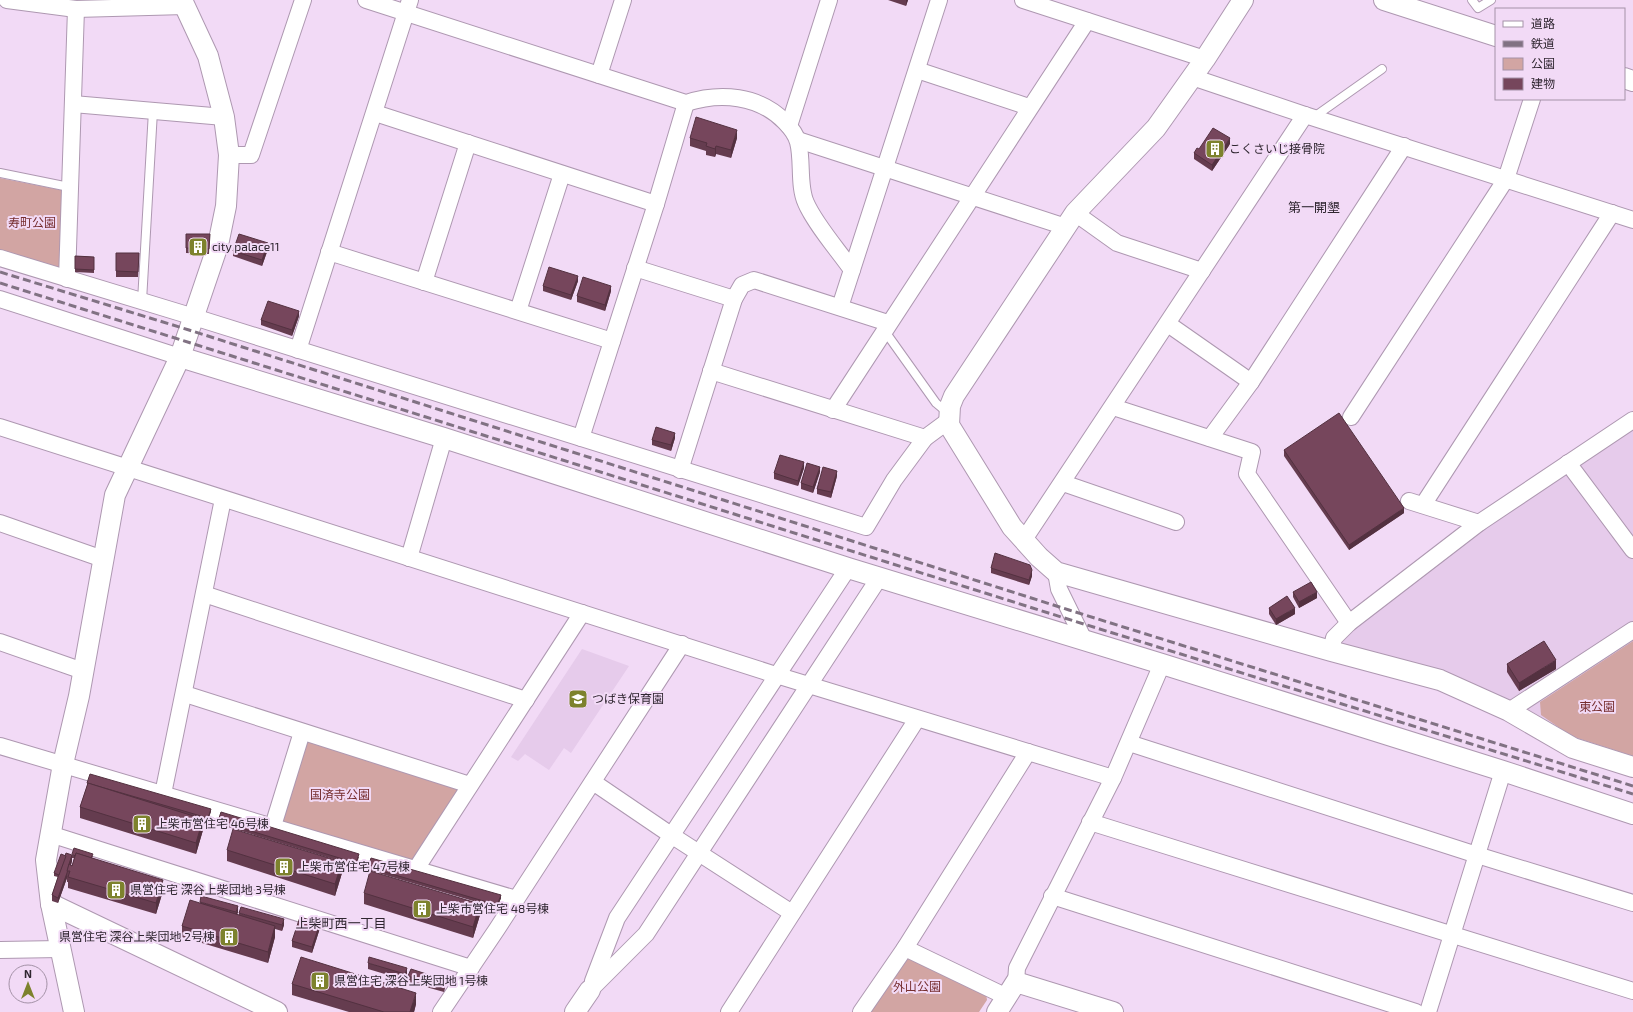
<svg xmlns="http://www.w3.org/2000/svg" width="1633" height="1012" font-family="'Exo 2','Noto Sans JP',sans-serif">
<rect width="100%" height="100%" fill="#f2daf6"/>
<g fill="#e6cbeb">
<polygon points="1633,420 1633,767 1509,711 1331,651 1334,638"/>
<polygon points="582,649 629,666 571,753 564,748 549,770 525,754 518,761 511,757"/>
</g>
<g fill="#d2a5a3">
<polygon points="0,178 66,191 63,274 0,255"/>
<polygon points="1633,641 1633,756 1571,736 1541,715 1540,702"/>
<polygon points="302,732 470,785 416,869 273,826"/>
<polygon points="907,957 986,993 987,1000 979,1012 869,1012"/>
</g>
<g fill="none" stroke-linecap="round" stroke-linejoin="round">
<defs>
<g id="service">
<polyline points="1472,0 1478,8 1491,0"/>
<polyline points="1314,117 1382,69"/>
<polyline points="0,173 69,187"/>
<polyline points="142,301 153,111"/>
<polyline points="884,330 936,403 948,413"/>
</g>
<g id="minor">
<polyline points="7,0 76,9 185,6"/>
<path d="M366,0L686,103C720,92 759,95 785,122C790,127 796,135 798,142C803,161 798,186 806,203C815,224 838,250 852,270"/>
<polyline points="1023,0 1205,59"/>
<polyline points="917,70 1029,107"/>
<polyline points="599,75 623,0"/>
<polyline points="1192,77 1305,115 1633,220"/>
<polyline points="73,104 224,117"/>
<polyline points="375,113 656,204"/>
<polyline points="789,126 829,0"/>
<polyline points="798,140 1066,227"/>
<polyline points="229,155 251,155 303,0"/>
<polyline points="1075,213 1117,243 1202,271"/>
<polyline points="329,252 612,341"/>
<polyline points="0,258 194,317 866,527 894,480 925,438 948,421"/>
<polyline points="635,268 734,299"/>
<polyline points="67,279 76,9"/>
<polyline points="424,282 468,143"/>
<polyline points="0,299 180,357"/>
<polyline points="840,307 939,0"/>
<polyline points="518,311 562,174"/>
<polyline points="1168,324 1251,382"/>
<polyline points="298,350 410,0"/>
<polyline points="711,371 925,438"/>
<polyline points="1113,407 1252,452 1247,474 1349,623"/>
<polyline points="833,410 1087,21"/>
<polyline points="1351,417 1506,179 1532,99"/>
<polyline points="0,427 776,675 1113,778"/>
<polyline points="581,438 656,204 686,103"/>
<polyline points="1210,438 1251,382 1404,146"/>
<polyline points="1568,463 1633,550"/>
<polyline points="680,470 734,299 742,285 754,280 888,323"/>
<polyline points="1063,483 1176,522"/>
<polyline points="1409,501 1479,523"/>
<polyline points="1423,505 1612,213"/>
<polyline points="0,523 103,559"/>
<polyline points="1023,541 1305,115"/>
<polyline points="409,558 444,438"/>
<polyline points="1056,572 1059,589 1084,640"/>
<polyline points="204,594 526,700"/>
<polyline points="0,642 83,671"/>
<polyline points="1331,651 1334,638 1349,623 1479,523 1633,420"/>
<polyline points="185,694 470,785"/>
<polyline points="1509,711 1633,630"/>
<polyline points="1129,743 1477,855 1633,903"/>
<polyline points="0,746 516,899"/>
<polyline points="593,782 671,835 792,913"/>
<polyline points="163,794 223,499"/>
<polyline points="1090,822 1633,991"/>
<polyline points="273,826 302,732"/>
<polyline points="50,834 471,968"/>
<polyline points="416,869 582,613"/>
<polyline points="1052,896 1416,1012"/>
<polyline points="905,948 1007,997"/>
<polyline points="0,950 60,949"/>
<polyline points="593,981 617,918 848,568"/>
<polyline points="1016,982 1017,968 1113,778 1162,664"/>
<polyline points="590,990 646,934 879,578"/>
<polyline points="441,1012 497,929 682,644"/>
<polyline points="729,1012 917,719"/>
<polyline points="861,1012 905,948 1028,752"/>
<polyline points="1428,1012 1503,771"/>
</g>
<g id="tertiary">
<polyline points="1243,0 1205,59 1156,128 1075,213 954,396 950,406 949,425 1012,527 1039,557 1056,572 1331,651 1440,680 1509,711 1573,748 1633,767"/>
<polyline points="1384,0 1496,36"/>
<polyline points="1624,78 1633,81"/>
<polyline points="180,357 444,438 848,568 1162,664 1503,771 1633,814"/>
<polyline points="51,904 277,1012"/>
<polyline points="74,1012 51,904 46,860 63,764 79,696 115,495 180,357 218,245 226,206 229,155 224,117 208,56 182,0"/>
<polyline points="575,1012 590,990"/>
<polyline points="997,1012 1016,982 1113,1012"/>
</g>
</defs>
<use href="#service" stroke="#ae98b1" stroke-width="10"/>
<use href="#minor" stroke="#ae98b1" stroke-width="18"/>
<use href="#tertiary" stroke="#ae98b1" stroke-width="22"/>
<use href="#service" stroke="#fff" stroke-width="8"/>
<use href="#minor" stroke="#fff" stroke-width="16"/>
<use href="#tertiary" stroke="#fff" stroke-width="20"/>
<g stroke="#817283" stroke-width="3" stroke-dasharray="8 4" stroke-linecap="butt">
<polyline points="0,272 189,330 1069,610 1633,786"/>
<polyline points="0,283 1074,621 1633,794"/>
</g>
</g>
<g fill="#653c4f" fill-rule="evenodd">
<polygon points="888,0 908,0 906,6"/>
<polygon points="690,138 737,138 731,158 716,154 715,157 706,155 706,151 690,146"/>
<polygon points="1230,144 1212,171 1194,159 1194,153 1199,149"/>
<polygon points="186,234 210,234 209,254 186,253"/>
<polygon points="268,249 262,266 233,256 233,251"/>
<polygon points="116,253 139,253 138,277 116,277"/>
<polygon points="75,256 94,257 94,273 75,272"/>
<polygon points="578,281 571,300 543,291 543,286"/>
<polygon points="611,291 605,311 577,302 577,296"/>
<polygon points="299,316 292,336 261,325 261,320"/>
<polygon points="675,438 671,451 652,445 652,440"/>
<polygon points="1284,450 1404,513 1349,550 1284,456"/>
<polygon points="804,468 798,486 774,479 774,473"/>
<polygon points="820,472 813,493 801,489 801,483"/>
<polygon points="837,476 831,498 817,494 817,489"/>
<polygon points="991,568 1032,576 1029,585 991,573"/>
<polygon points="1293,592 1317,598 1299,608 1293,597"/>
<polygon points="1269,608 1295,614 1276,625 1269,614"/>
<polygon points="1507,664 1556,669 1519,691 1507,672"/>
<polygon points="87,783 211,811 208,821 203,820 203,830 196,854 80,818 80,807 87,786"/>
<polygon points="218,821 359,857 356,866 218,824"/>
<polygon points="227,850 342,873 335,896 227,861"/>
<path d="M72,855L93,856L92,858L163,891L156,914L68,888V882H67V878L58,903L52,901V895L58,877L54,876V873L66,856ZM72,858H74L72,866L71,865L72,861Z"/>
<polygon points="368,867 501,898 497,908 368,870"/>
<polygon points="364,893 480,915 473,938 364,904"/>
<polygon points="200,902 238,912 237,914 239,915 239,913 284,925 282,931 275,929 275,937 268,963 182,937 182,926 200,903"/>
<polygon points="320,928 312,953 292,947 292,941"/>
<polygon points="368,963 407,973 405,980 368,969"/>
<polygon points="408,976 445,986 444,992 408,982"/>
<polygon points="292,984 416,1004 414,1012 349,1012 292,995"/>
</g>
<g fill="#533140">
<polygon points="906,0 908,0 906,6"/>
<polygon points="737,130 737,138 731,158 731,150"/>
<polygon points="1230,138 1230,144 1212,171 1212,165"/>
<polygon points="716,146 716,154 715,157 715,149"/>
<polygon points="268,243 268,249 262,266 262,260"/>
<polygon points="578,276 578,281 571,300 571,295"/>
<polygon points="611,286 611,291 605,311 605,305"/>
<polygon points="299,311 299,316 292,336 292,330"/>
<polygon points="675,433 675,438 671,451 671,445"/>
<polygon points="804,462 804,468 798,486 798,481"/>
<polygon points="820,467 820,472 813,493 813,487"/>
<polygon points="837,471 837,476 831,498 831,492"/>
<polygon points="1404,508 1404,513 1349,550 1349,545"/>
<polygon points="1032,570 1032,576 1029,585 1029,580"/>
<polygon points="1317,592 1317,598 1299,608 1299,602"/>
<polygon points="1295,608 1295,614 1276,625 1276,619"/>
<polygon points="1556,660 1556,669 1519,691 1519,683"/>
<polygon points="211,809 211,811 208,821 208,818"/>
<polygon points="203,819 203,830 196,854 196,843"/>
<polygon points="72,855 72,861 69,871 67,871"/>
<polygon points="342,862 342,873 335,896 335,884"/>
<polygon points="67,873 67,878 58,903 58,898"/>
<polygon points="163,880 163,891 156,914 156,903"/>
<polygon points="501,895 501,898 497,908 497,905"/>
<polygon points="480,904 480,915 473,938 473,927"/>
<polygon points="238,906 238,912 236,918 236,912"/>
<polygon points="284,919 284,925 282,931 282,925"/>
<polygon points="320,923 320,928 312,953 312,947"/>
<polygon points="275,926 275,937 268,963 268,952"/>
<polygon points="407,968 407,973 405,980 405,974"/>
<polygon points="445,980 445,986 444,992 444,987"/>
<polygon points="416,993 416,1004 414,1012 410,1012"/>
</g>
<g fill="#76465c" stroke="#533140">
<polygon points="696,117 737,130 731,150 716,146 715,149 706,146 707,143 690,138"/>
<polygon points="1213,128 1230,138 1212,165 1194,153 1197,148 1199,149"/>
<polygon points="186,234 210,234 209,249 186,248"/>
<polygon points="239,234 268,243 262,260 233,251"/>
<polygon points="116,253 139,253 138,272 116,271"/>
<polygon points="75,256 94,257 94,270 75,269"/>
<polygon points="549,267 578,276 571,295 543,286"/>
<polygon points="583,277 611,286 605,305 577,296"/>
<polygon points="268,301 299,311 292,330 261,320"/>
<polygon points="1339,413 1404,508 1349,545 1284,450"/>
<polygon points="656,427 675,433 671,445 652,440"/>
<polygon points="780,455 804,462 798,481 774,473"/>
<polygon points="807,463 820,467 813,487 801,483"/>
<polygon points="823,467 837,471 831,492 817,489"/>
<polygon points="995,553 1030,565 1032,570 1029,580 991,568"/>
<polygon points="1311,582 1317,592 1299,602 1293,592"/>
<polygon points="1287,596 1295,608 1276,619 1269,608"/>
<polygon points="1544,641 1556,660 1519,683 1507,664"/>
<polygon points="90,774 211,809 208,818 87,783"/>
<polygon points="88,783 203,819 196,843 80,807"/>
<polygon points="221,812 359,854 356,863 218,821"/>
<polygon points="233,829 342,862 335,884 227,850"/>
<polygon points="74,848 93,854 91,858 76,853 75,856 72,854"/>
<polygon points="66,853 72,855 69,864 67,873 58,898 52,895"/>
<polygon points="76,853 163,880 156,903 68,877 70,871 67,871 69,864 72,866"/>
<polygon points="61,854 66,856 59,875 54,873"/>
<polygon points="371,858 501,895 497,905 368,867"/>
<polygon points="370,871 480,904 473,927 364,893"/>
<polygon points="201,896 238,906 236,912 200,902"/>
<polygon points="190,900 275,926 268,952 182,926"/>
<polygon points="241,907 284,919 282,925 239,913"/>
<polygon points="300,917 320,923 312,947 292,941"/>
<polygon points="301,957 416,993 410,1012 384,1012 292,984"/>
<polygon points="369,957 407,968 405,974 368,963"/>
<polygon points="411,969 445,980 444,987 408,976"/>
</g>
<defs>
<symbol id="building-square" viewBox="-11 -11 22 22"><rect x="-9" y="-9" width="18" height="18" rx="4" fill="#7d822d" stroke="#f2daf6"/><path d="M-4-6H4V6H1V3H-1V6H-4ZM-2.5-4.3h1.7v1.8h-1.7ZM.8-4.3h1.7v1.8H.8ZM-2.5-1h1.7V.8h-1.7ZM.8-1h1.7V.8H.8Z" fill="#fff"/></symbol>
<symbol id="school-square" viewBox="-11 -11 22 22"><rect x="-9" y="-9" width="18" height="18" rx="4" fill="#7d822d" stroke="#f2daf6"/><path d="M0-5L7-2L0 1L-7-2ZM-4 1L0 2.5L4 1V4Q0 6-4 4Z" fill="#fff"/></symbol>
</defs>
<g fill-rule="evenodd">
<use href="#building-square" x="1204" y="138" width="22" height="22"/>
<use href="#building-square" x="187" y="236" width="22" height="22"/>
<use href="#school-square" x="567" y="688" width="22" height="22"/>
<use href="#building-square" x="131" y="813" width="22" height="22"/>
<use href="#building-square" x="273" y="856" width="22" height="22"/>
<use href="#building-square" x="105" y="879" width="22" height="22"/>
<use href="#building-square" x="411" y="898" width="22" height="22"/>
<use href="#building-square" x="218" y="926" width="22" height="22"/>
<use href="#building-square" x="309" y="970" width="22" height="22"/>
</g>
<g text-anchor="middle" stroke-width="4" stroke-linejoin="round" paint-order="stroke">
<g font-size="12" fill="#2f2630" stroke="#f2daf6" text-anchor="start">
<text x="1229" y="153">こくさいじ接骨院</text>
<text x="212" y="251">city palace11</text>
<text x="592" y="703">つばき保育園</text>
<text x="156" y="828">上柴市営住宅 46号棟</text>
<text x="298" y="871">上柴市営住宅 47号棟</text>
<text x="130" y="894">県営住宅 深谷上柴団地 3号棟</text>
<text x="436" y="913">上柴市営住宅 48号棟</text>
<text x="215" y="941" text-anchor="end">県営住宅 深谷上柴団地 2号棟</text>
<text x="334" y="985">県営住宅 深谷上柴団地 1号棟</text>
</g>
<g font-size="12" fill="#752d2e" stroke="#f2daf6">
<text x="32" y="227">寿町公園</text>
<text x="1597" y="711">東公園</text>
<text x="340" y="799">国済寺公園</text>
<text x="917" y="991">外山公園</text>
</g>
<g font-size="13" fill="#2f2630" stroke="#f2daf6">
<text x="1314" y="212">第一開墾</text>
<text x="341" y="928">上柴町西一丁目</text>
</g>
</g>
<rect x="1495" y="8" width="130" height="92" fill="#f2daf6" stroke="#a492a7"/>
<rect x="1503" y="21" width="20" height="6" fill="#ffffff" stroke="#a492a7"/>
<text x="1531" y="28" font-size="12" fill="#2f2630">道路</text>
<rect x="1503" y="41" width="20" height="6" fill="#817283" stroke="#a492a7"/>
<text x="1531" y="48" font-size="12" fill="#2f2630">鉄道</text>
<rect x="1503" y="58" width="20" height="12" fill="#d2a5a3" stroke="#a492a7"/>
<text x="1531" y="68" font-size="12" fill="#2f2630">公園</text>
<rect x="1503" y="78" width="20" height="12" fill="#76465c" stroke="#a492a7"/>
<text x="1531" y="88" font-size="12" fill="#2f2630">建物</text>
<g transform="translate(28 984)"><circle r="19" fill="#f2daf6" stroke="#a492a7"/>
<path d="M0-3L7 15L0 10L-7 15Z" fill="#7d822d"/>
<text y="-6" font-size="11" font-weight="bold" text-anchor="middle" fill="#2f2630">N</text>
</g>
</svg>
